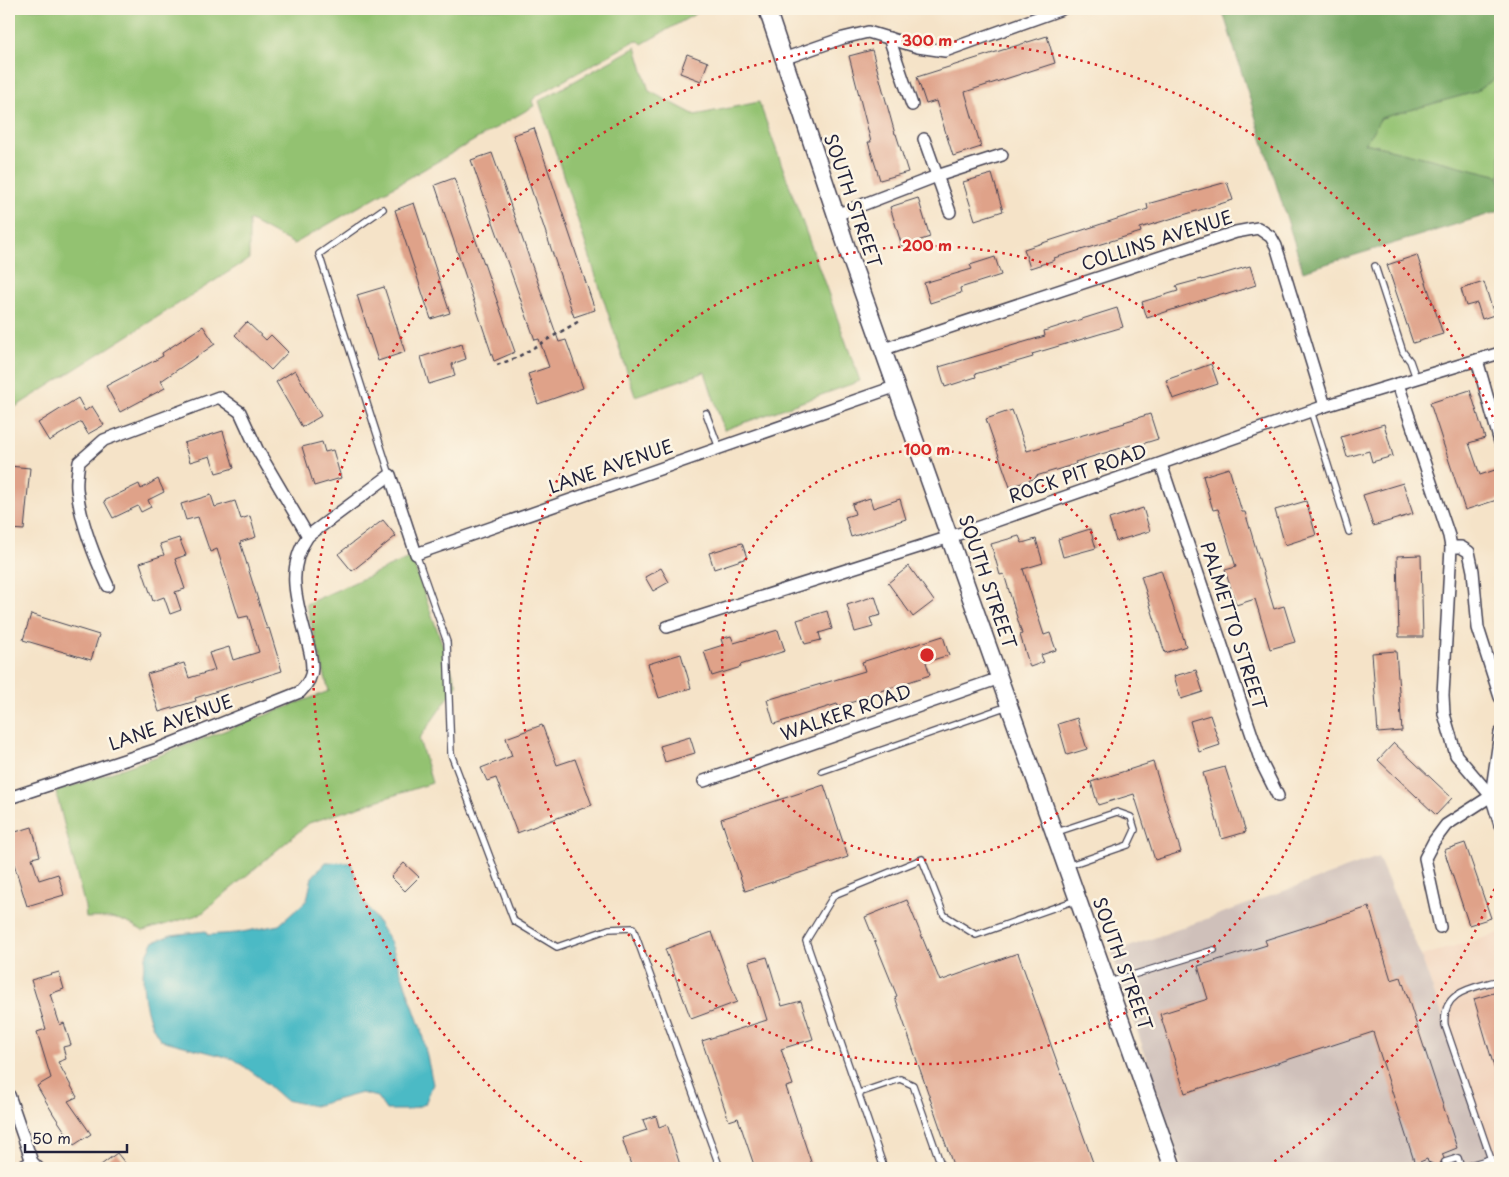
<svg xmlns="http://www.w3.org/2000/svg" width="1509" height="1177" font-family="'Playpen Sans',sans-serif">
<rect width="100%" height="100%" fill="#fcf5e5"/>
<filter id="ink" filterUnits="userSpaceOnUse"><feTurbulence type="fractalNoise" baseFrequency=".02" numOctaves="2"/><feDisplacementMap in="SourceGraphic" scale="10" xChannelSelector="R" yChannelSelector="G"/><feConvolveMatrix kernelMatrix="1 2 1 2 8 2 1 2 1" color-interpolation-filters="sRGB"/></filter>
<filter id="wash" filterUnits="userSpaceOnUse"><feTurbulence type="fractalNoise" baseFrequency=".0096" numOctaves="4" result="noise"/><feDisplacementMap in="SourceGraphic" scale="20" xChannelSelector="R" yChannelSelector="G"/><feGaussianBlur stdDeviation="1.12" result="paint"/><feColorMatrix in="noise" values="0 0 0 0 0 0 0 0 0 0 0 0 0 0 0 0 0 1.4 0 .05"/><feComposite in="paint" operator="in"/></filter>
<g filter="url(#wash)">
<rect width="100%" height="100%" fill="#f5e3c8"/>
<polygon fill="#f2d4be" points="1500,933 1500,1168 1496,1168 1421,956"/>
<polygon fill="#cfc0ba" points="1378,857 1421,956 1496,1168 1182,1168 1112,953"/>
<g fill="#93c271" stroke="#5a7256">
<polygon points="9,9 704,9 642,44 639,41 633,42 536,96 532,101 534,106 294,244 249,220 249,259 9,411"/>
<polygon points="636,47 649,91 695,115 759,102 860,381 724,430 705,372 635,396 539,101"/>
<polygon points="1500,75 1500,176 1365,143 1381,118 1475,92"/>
<path d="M411,557L457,685L419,739L432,783L309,823L201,914L143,931C119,917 113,917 86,918L85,907L56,792L158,756L329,691L306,604Z"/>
</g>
<polygon fill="#76a863" stroke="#4c654f" points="1222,9 1500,9 1500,75 1475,92 1381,118 1365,143 1500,176 1500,211 1303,271"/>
<path fill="#4cbac5" stroke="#376e80" d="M326,862L351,863L363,899L390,941L421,1029L433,1084L425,1104L408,1110H386L377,1097L361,1093L314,1106L285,1100L259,1077L234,1059L161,1040C145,1020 141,988 144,964C145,957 150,949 153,942L171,935L206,931L207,935L237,933L279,925L307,900L312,877Z"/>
<g id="blocks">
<g fill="#dfa289">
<polygon points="1047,36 1055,63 965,92 981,147 953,156 936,101 926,104 917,77"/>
<polygon points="872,50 895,134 896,134 908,172 880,180 868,142 871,142 849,56"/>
<polygon points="687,54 708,62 701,81 680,73"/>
<polygon points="534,128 595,310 574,317 513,135"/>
<polygon points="492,153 559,342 566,340 583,388 538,404 528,374 549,367 539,339 535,340 471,160"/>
<polygon points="992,174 1003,211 975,220 963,182"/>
<polygon points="454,178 515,352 494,361 435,185"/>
<polygon points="1227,182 1233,200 1140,228 1141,232 1054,258 1055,260 1030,268 1024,249 1148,209 1147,204"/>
<polygon points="918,198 930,237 902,246 890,207"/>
<polygon points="414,203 450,313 431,319 395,210"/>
<polygon points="1417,255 1443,334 1413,343 1387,265"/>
<polygon points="995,257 1001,275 960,288 961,293 930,303 924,283 972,269 970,265"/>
<polygon points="1250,266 1256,285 1225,295 1224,293 1147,318 1142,302 1178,291 1176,286 1202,279 1202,280"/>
<polygon points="1484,282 1494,315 1482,319 1477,303 1466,306 1461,289"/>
<polygon points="384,287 405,352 378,361 357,295"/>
<polygon points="1117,308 1123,327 1032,354 1033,357 975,374 976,377 945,387 939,367 1045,336 1044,331"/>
<polygon points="247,322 266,340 271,335 288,352 271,370 235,335"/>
<polygon points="203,326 215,344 161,381 165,388 120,412 106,386 163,356 162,353"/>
<polygon points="462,344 466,359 452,364 455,376 429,384 421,357"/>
<polygon points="1211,364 1218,384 1173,399 1166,380"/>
<polygon points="295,370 321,416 302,427 276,382"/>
<polygon points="1470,390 1485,438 1469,443 1480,475 1495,470 1500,486 1500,499 1465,510 1430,403"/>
<polygon points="78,398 85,411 92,406 104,425 88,434 81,422 49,441 38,423"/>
<polygon points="1012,410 1027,451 1125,423 1124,422 1150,414 1158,439 1132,447 1131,445 1075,462 1076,464 1036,476 1036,478 1010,487 986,419"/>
<polygon points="1384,424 1393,456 1372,462 1369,451 1347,457 1341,437"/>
<polygon points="223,431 234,468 216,473 210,456 190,462 184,443"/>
<polygon points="322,442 325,452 333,450 341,478 314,486 302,447"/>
<polygon points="9,466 30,468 24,530 9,529"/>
<polygon points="1229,468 1242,512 1245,512 1274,609 1284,606 1295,642 1270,649 1255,599 1236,605 1225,570 1236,567 1218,509 1213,510 1203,476"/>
<polygon points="158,479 164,492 148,500 151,507 141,512 138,506 113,518 104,501 139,484 141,489"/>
<polygon points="1403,483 1413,514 1373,526 1363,495"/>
<polygon points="211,495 215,507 235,501 241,519 250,516 256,537 240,542 267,629 269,628 282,671 195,698 196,701 159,712 147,674 184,663 189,678 215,670 209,653 229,647 233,660 259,652 248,616 239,618 217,549 210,552 198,517 186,520 181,504"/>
<polygon points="870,498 873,508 900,499 906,519 851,537 845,517 855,514 852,504"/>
<polygon points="1306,501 1316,535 1285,545 1275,510"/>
<polygon points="1143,508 1150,531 1116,541 1109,519"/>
<polygon points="383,520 396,536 352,571 338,554"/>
<polygon points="1090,529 1096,548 1063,557 1058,539"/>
<polygon points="1019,536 1022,543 1036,539 1043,563 1023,569 1044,635 1050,633 1056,650 1041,655 1044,662 1030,667 1020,635 1022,634 1004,574 1000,575 991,544"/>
<polygon points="179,538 186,555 175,559 185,589 175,592 181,610 170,614 164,597 153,601 140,563 164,555 160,544"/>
<polygon points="742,543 747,558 714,569 709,553"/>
<polygon points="1421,555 1423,637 1399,637 1397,556"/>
<polygon points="909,566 934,601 913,617 888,583"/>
<polygon points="661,568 669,582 653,591 645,577"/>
<polygon points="1161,570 1186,646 1165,653 1141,576"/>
<polygon points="875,596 881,615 870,618 873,627 855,632 847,605"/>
<polygon points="827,611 832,629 819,633 821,640 805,644 797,620"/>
<polygon points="31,614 99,635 91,660 23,640"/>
<polygon points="778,630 785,651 740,665 741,667 712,676 704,651 723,645 721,639 731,636 734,643"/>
<polygon points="943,636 949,655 926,662 930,675 859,698 860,700 838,706 837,704 774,724 767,700 865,671 862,662"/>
<polygon points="1396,651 1402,731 1378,733 1372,653"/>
<polygon points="681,654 691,688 659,698 648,664"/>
<polygon points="1196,670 1203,692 1181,699 1174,676"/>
<polygon points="1210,715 1220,745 1199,752 1190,721"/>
<polygon points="1077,718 1087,749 1067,755 1058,724"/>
<polygon points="542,725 557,765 575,759 592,805 517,833 496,778 487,781 481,768 512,756 506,738"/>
<polygon points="690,737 695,753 665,762 660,746"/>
<polygon points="1394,743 1452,798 1436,815 1378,760"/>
<polygon points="1153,762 1181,852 1155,860 1134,794 1098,805 1091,782"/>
<polygon points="1225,767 1246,832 1222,839 1203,773"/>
<polygon points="824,785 848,857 745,891 721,819"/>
<polygon points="32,827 40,856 32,858 39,880 58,874 64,895 27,906 14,864 11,865 9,856 9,834"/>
<polygon points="1465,843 1491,918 1469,925 1444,850"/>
<polygon points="404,863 419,877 405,891 391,877"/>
<polygon points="907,900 940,981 1018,953 1095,1168 954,1168 895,997 897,996 865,917"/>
<polygon points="1369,907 1391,980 1401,977 1457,1148 1442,1154 1444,1158 1440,1163 1447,1168 1433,1168 1433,1164 1428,1162 1427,1159 1415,1164 1373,1032 1185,1093 1160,1014 1208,999 1198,966 1267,945 1265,940"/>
<polygon points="712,932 737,1002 691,1019 665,949"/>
<polygon points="767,957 782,1006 801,1001 813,1039 781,1049 793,1085 786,1087 813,1168 755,1168 738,1118 729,1121 702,1041 767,1020 749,962"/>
<polygon points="59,972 64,989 50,994 60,1025 64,1023 71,1045 63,1047 66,1059 58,1062 77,1097 68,1101 91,1134 74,1145 54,1115 37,1086 51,1078 37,1032 46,1029 31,980"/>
<polygon points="1500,991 1500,1077 1497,1077 1474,999"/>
<polygon points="656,1116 659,1127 667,1124 681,1168 632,1168 622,1138 647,1130 643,1120"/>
<polygon points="117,1153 129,1168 97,1168"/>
</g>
</g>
</g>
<g filter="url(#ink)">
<use href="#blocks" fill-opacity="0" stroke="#423f50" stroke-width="1"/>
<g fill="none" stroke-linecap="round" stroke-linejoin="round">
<defs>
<g id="lane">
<polyline points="383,209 319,254 390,475"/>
<polyline points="1375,266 1403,352 1410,361 1416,378"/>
<polyline points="1311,411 1349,532"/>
<polyline points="706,413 719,448"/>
<polyline points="416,554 447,642 451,754 514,921 557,947 609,929 633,928 720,1168"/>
<polyline points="822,771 1008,706"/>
<polyline points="1057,832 1117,812 1131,817 1135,830 1128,845 1067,866"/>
<polyline points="1110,982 1214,950"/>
<polyline points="859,1093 900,1079 913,1085 942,1168"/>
<polyline points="1445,1162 1458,1158 1461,1168"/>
<polyline points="884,1168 806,941 834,895 922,859 944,915 976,935 1076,900"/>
<polyline points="1425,1168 1429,1167"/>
<polyline points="1460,1168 1490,1159"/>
<path d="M1494,1168L1445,1025C1441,990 1474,988 1500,980"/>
</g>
<g id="street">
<polyline points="889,38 912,105"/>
<polyline points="783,59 843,38 868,32 918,47 945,51 1062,9"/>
<polyline points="924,139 950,212"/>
<polyline points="836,215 937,176 1002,155"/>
<polyline points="884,349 1236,232 1258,228 1271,237 1276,246 1325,406"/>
<polyline points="1477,360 1500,442"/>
<polyline points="1398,384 1449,536 1451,547 1443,695 1444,714 1456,755 1491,796 1500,825"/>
<polyline points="1161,464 1261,762 1278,796"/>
<polyline points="1451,547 1461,547 1469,552 1473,571 1478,628 1500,697"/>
<path d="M108,586C94,556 80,522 77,489C76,480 78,470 79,462L104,440L219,397L240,412L257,449L308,536"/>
<polyline points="667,627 950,537 1325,406 1500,353"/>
<polyline points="704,781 1000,678"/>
<path d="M9,798L155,750L300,692C306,686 312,677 312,668C312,658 309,647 306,637C297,602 285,569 308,536L390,475L416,554L897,386"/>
<polyline points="1440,927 1425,858 1434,841 1446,825 1491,796 1500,733"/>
<polyline points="9,1095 32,1162 38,1168"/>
<polyline points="19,1168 32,1162"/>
</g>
<polyline id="secondary" points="767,9 850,257 1173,1168"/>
</defs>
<use href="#lane" stroke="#423f50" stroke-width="8"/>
<use href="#street" stroke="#423f50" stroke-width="14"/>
<use href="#secondary" stroke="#423f50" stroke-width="19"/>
<polyline stroke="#423f50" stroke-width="2.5" stroke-dasharray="4 4" stroke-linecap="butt" points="497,365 516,358 581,320"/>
<use href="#lane" stroke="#fff" stroke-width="5.5"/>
<use href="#street" stroke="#fff" stroke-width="11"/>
<use href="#secondary" stroke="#fff" stroke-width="16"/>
</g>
</g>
<g fill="none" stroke="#d62828" stroke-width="2.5" stroke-dasharray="2.5 5">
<circle cx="927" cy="655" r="205"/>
<circle cx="927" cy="655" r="409"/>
<path d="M1500 875A614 614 0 0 1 1266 1167M588 1167A614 614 0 1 1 1500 435"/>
</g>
<g text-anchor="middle" stroke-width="5" stroke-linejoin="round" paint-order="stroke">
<g font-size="18" fill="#22223b" stroke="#fcf5e5">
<text transform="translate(852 201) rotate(71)" y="6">SOUTH STREET</text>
<text transform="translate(1157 241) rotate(-18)" y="6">COLLINS AVENUE</text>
<text transform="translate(611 467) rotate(-19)" y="6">LANE AVENUE</text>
<text transform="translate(1078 474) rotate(-19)" y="6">ROCK PIT ROAD</text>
<text transform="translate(987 582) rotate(71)" y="6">SOUTH STREET</text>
<text transform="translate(1233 626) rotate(72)" y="6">PALMETTO STREET</text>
<text transform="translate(846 713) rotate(-19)" y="6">WALKER ROAD</text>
<text transform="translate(171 723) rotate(-20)" y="6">LANE AVENUE</text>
<text transform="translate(1122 964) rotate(70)" y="6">SOUTH STREET</text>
</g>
</g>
<circle cx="927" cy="655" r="8" fill="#d62828" stroke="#fcf5e5" stroke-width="2.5"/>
<g font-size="15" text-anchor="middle" font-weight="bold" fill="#d62828" stroke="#fcf5e5" stroke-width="5" stroke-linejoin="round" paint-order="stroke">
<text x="927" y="46">300 m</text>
<text x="927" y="251">200 m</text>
<text x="927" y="455">100 m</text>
</g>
<rect width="1509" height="1177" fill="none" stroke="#fcf5e5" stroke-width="30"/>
<path d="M25 1144v8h102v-8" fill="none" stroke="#22223b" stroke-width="2.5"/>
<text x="32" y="1144" font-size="15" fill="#22223b" stroke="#fcf5e5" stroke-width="4" paint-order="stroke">50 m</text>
</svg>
